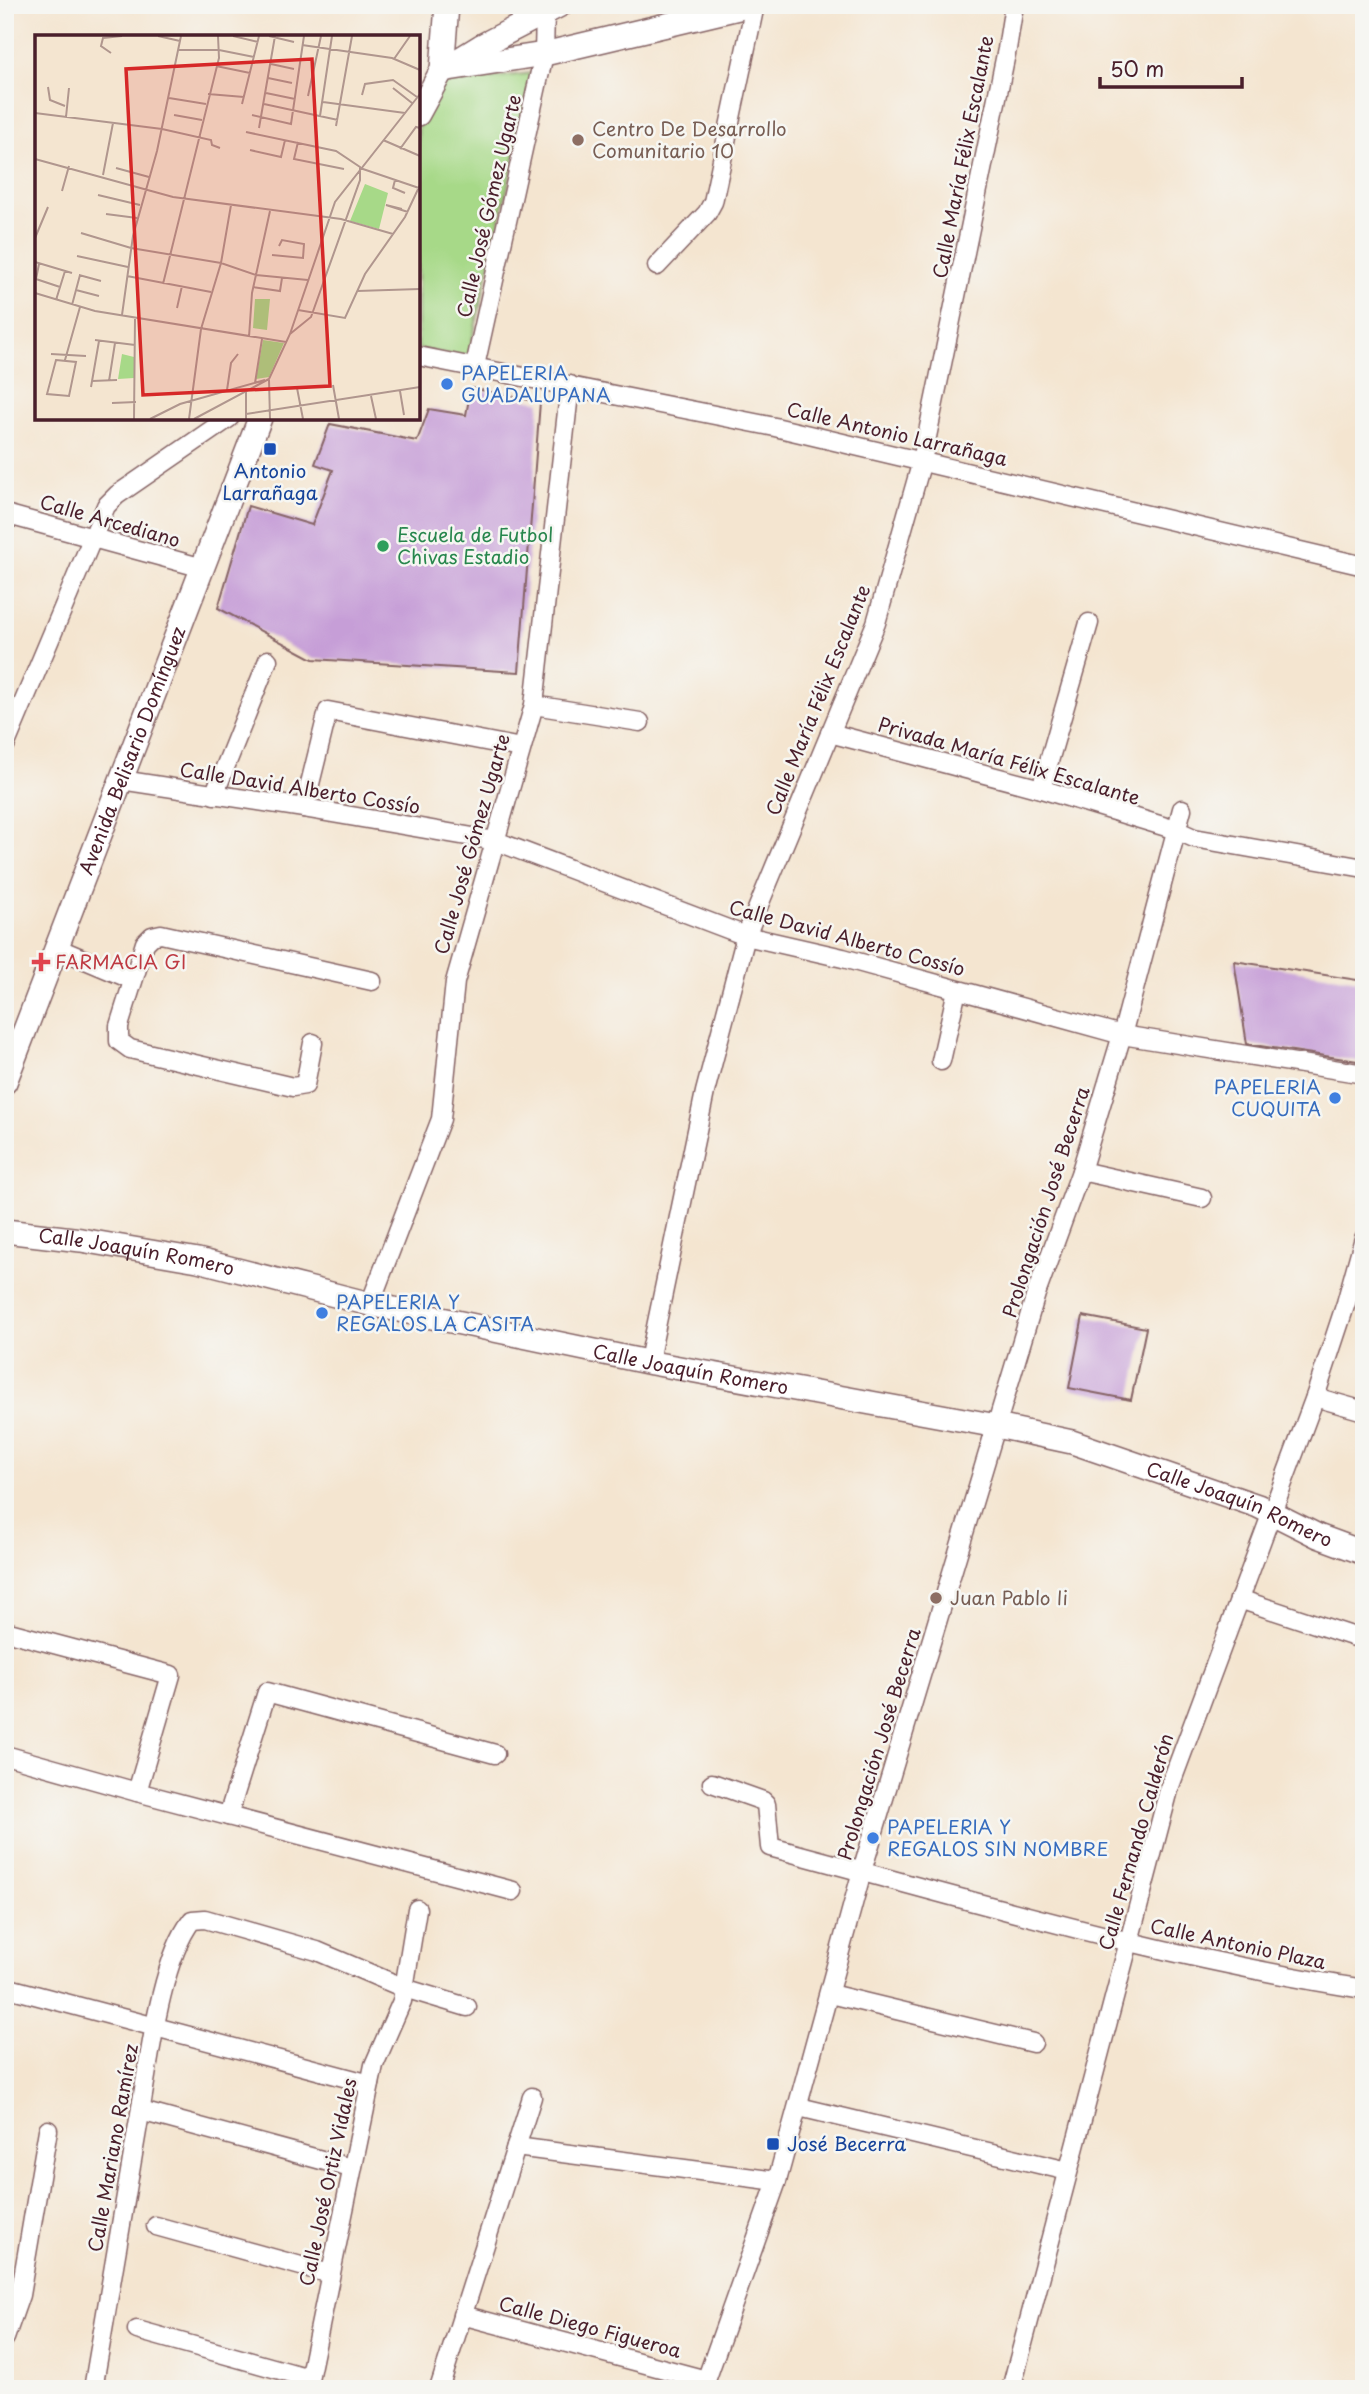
<svg xmlns="http://www.w3.org/2000/svg" width="1369" height="2394" font-family="'Playpen Sans',sans-serif">
<rect width="100%" height="100%" fill="#f6f6f2"/>
<filter id="ink" filterUnits="userSpaceOnUse"><feTurbulence type="fractalNoise" baseFrequency=".0143" numOctaves="2"/><feDisplacementMap in="SourceGraphic" scale="14" xChannelSelector="R" yChannelSelector="G"/><feConvolveMatrix kernelMatrix="1 2 1 2 8 2 1 2 1" color-interpolation-filters="sRGB"/></filter>
<filter id="wash" filterUnits="userSpaceOnUse"><feTurbulence type="fractalNoise" baseFrequency=".00686" numOctaves="4" result="noise"/><feDisplacementMap in="SourceGraphic" scale="28" xChannelSelector="R" yChannelSelector="G"/><feGaussianBlur stdDeviation="1.57" result="paint"/><feColorMatrix in="noise" values="0 0 0 0 0 0 0 0 0 0 0 0 0 0 0 0 0 1.4 0 .05"/><feComposite in="paint" operator="in"/></filter>
<g filter="url(#wash)">
<rect width="100%" height="100%" fill="#f4e5d0"/>
<polygon fill="#a7d988" stroke="#787c5a" stroke-width="2" points="534,73 468,358 418,349 418,128 440,83"/>
<g id="blocks">
<g fill="#c69ed7">
<polygon points="471,388 540,402 519,672 313,659 218,608 248,506 312,525 333,470 315,464 330,424 417,441 429,409 466,415"/>
<polygon points="1234,961 1364,981 1364,1062 1247,1044"/>
<polygon points="1083,1316 1146,1328 1131,1400 1069,1388"/>
</g>
</g>
</g>
<g filter="url(#ink)">
<use href="#blocks" fill-opacity="0" stroke="#866465" stroke-width="2"/>
<g fill="none" stroke-linecap="round" stroke-linejoin="round">
<defs>
<g id="minor">
<polyline points="657,266 707,213 713,202 755,5"/>
<polyline points="418,356 775,427 1364,566"/>
<polyline points="475,366 544,54 545,12"/>
<polyline points="5,514 203,568"/>
<polyline points="534,705 640,722"/>
<polyline points="830,733 1041,789 1176,830 1194,838 1364,868"/>
<polyline points="5,746 106,506 117,495 229,418"/>
<polyline points="121,780 304,808 496,841 746,936 843,958 1122,1035 1364,1074"/>
<polyline points="1041,789 1089,623"/>
<polyline points="214,795 268,660"/>
<polyline points="304,808 328,711 521,748"/>
<polyline points="57,948 133,980"/>
<polyline points="313,1043 305,1085 293,1087 130,1049 119,1041 119,1026 145,943 152,936 161,934 372,981"/>
<polyline points="941,1061 957,990"/>
<polyline points="1081,1171 1202,1198"/>
<polyline points="370,1304 441,1119 455,982 534,705 570,385"/>
<polyline points="652,1363 651,1351 705,1092 746,936 876,623 922,461 1007,49 1014,5"/>
<polyline points="1315,1397 1364,1411"/>
<polyline points="1239,1599 1364,1640"/>
<polyline points="5,1631 171,1675 137,1792"/>
<polyline points="5,1755 137,1792 513,1891"/>
<path d="M712,1783L763,1801L766,1804L770,1847C967,1899 1162,1958 1364,1989"/>
<polyline points="228,1816 267,1692 495,1754"/>
<polyline points="5,1987 370,2084"/>
<polyline points="830,1994 1033,2043"/>
<polyline points="799,2107 1068,2171"/>
<polyline points="141,2111 351,2168"/>
<polyline points="516,2147 777,2181"/>
<polyline points="156,2226 330,2274"/>
<polyline points="462,2315 706,2380"/>
<polyline points="137,2330 309,2378"/>
<polyline points="5,2338 20,2295 48,2130"/>
<path d="M93,2389C108,2301 123,2213 138,2125C148,2071 159,1962 192,1920L205,1919L317,1951L404,1988L467,2007"/>
<polyline points="307,2389 374,2065 402,2001 417,1909"/>
<polyline points="439,2389 532,2097"/>
<polyline points="703,2389 777,2181 862,1871 1036,1294 1081,1171 1122,1035 1182,809"/>
<polyline points="1011,2389 1170,1786 1315,1397 1346,1303 1364,1238"/>
</g>
<g id="tertiary">
<polyline points="442,70 544,54 751,5"/>
<polyline points="442,70 447,5"/>
<polyline points="418,114 442,70 481,46 560,5"/>
<path id="s1" d="M5,1082L260,418"/>
<path id="s2" d="M5,1231L81,1240L198,1260L370,1304L652,1363L997,1426L1072,1442L1258,1506L1318,1536L1364,1553"/>
</g>
</defs>
<use href="#minor" stroke="#866465" stroke-width="21"/>
<use href="#tertiary" stroke="#866465" stroke-width="26"/>
<use href="#minor" stroke="#fff" stroke-width="18"/>
<use href="#tertiary" stroke="#fff" stroke-width="23"/>
</g>
</g>
<g fill="#8d6e63" stroke="#f6f6f2" stroke-width="2.5">
<circle cx="578" cy="140" r="7"/>
<circle cx="936" cy="1598" r="7"/>
</g>
<g fill="#3f7fe0" stroke="#f6f6f2" stroke-width="2.5">
<circle cx="447" cy="384" r="7"/>
<circle cx="1335" cy="1098" r="7"/>
<circle cx="322" cy="1313" r="7"/>
<circle cx="873" cy="1838" r="7"/>
</g>
<g fill="#1a4fb4" stroke="#f6f6f2" stroke-width="2.5">
<rect x="263" y="442" width="14" height="14" rx="3.5"/>
<rect x="766" y="2137" width="14" height="14" rx="3.5"/>
</g>
<circle fill="#2e9e5b" stroke="#f6f6f2" stroke-width="2.5" cx="383" cy="546" r="7"/>
<path fill="#e0444e" stroke="#f6f6f2" stroke-width="2.5" d="M37.5 951.5h7v7h7v7h-7v7h-7v-7h-7v-7h7z"/>
<g text-anchor="middle" stroke-width="5" stroke-linejoin="round" paint-order="stroke">
<g font-size="19" fill="#785e54" stroke="#f6f6f2" text-anchor="start">
<text x="592" y="136">Centro De Desarrollo<tspan x="592" dy="22">Comunitario 10</tspan></text>
<text x="950" y="1605">Juan Pablo Ii</text>
</g>
<g font-size="19" fill="#4a1f2b" stroke="#f6f6f2">
<text transform="translate(963 157) rotate(-79)" y="7">Calle María Félix Escalante</text>
<text transform="translate(489 206) rotate(-77)" y="7">Calle José Gómez Ugarte</text>
<text transform="translate(897 434) rotate(13)" y="7">Calle Antonio Larrañaga</text>
<text transform="translate(110 521) rotate(16)" y="7">Calle Arcediano</text>
<text transform="translate(818 700) rotate(-68)" y="7">Calle María Félix Escalante</text>
<text dy="7" stroke="none"><textPath href="#s1" startOffset="355">Avenida Belisario Domínguez</textPath></text>
<text transform="translate(1009 761) rotate(16)" y="7">Privada María Félix Escalante</text>
<text transform="translate(300 788) rotate(9)" y="7">Calle David Alberto Cossío</text>
<text transform="translate(472 844) rotate(-74)" y="7">Calle José Gómez Ugarte</text>
<text transform="translate(847 938) rotate(15)" y="7">Calle David Alberto Cossío</text>
<text transform="translate(1046 1202) rotate(-72)" y="7">Prolongación José Becerra</text>
<text dy="7" stroke="none"><textPath href="#s2" startOffset="133">Calle Joaquín Romero</textPath></text>
<text dy="7" stroke="none"><textPath href="#s2" startOffset="700">Calle Joaquín Romero</textPath></text>
<text dy="7" stroke="none"><textPath href="#s2" startOffset="1267">Calle Joaquín Romero</textPath></text>
<text transform="translate(879 1744) rotate(-73)" y="7">Prolongación José Becerra</text>
<text transform="translate(1136 1842) rotate(-74)" y="7">Calle Fernando Calderón</text>
<text transform="translate(1238 1944) rotate(12)" y="7">Calle Antonio Plaza</text>
<text transform="translate(113 2148) rotate(-80)" y="7">Calle Mariano Ramírez</text>
<text transform="translate(328 2182) rotate(-78)" y="7">Calle José Ortiz Vidales</text>
<text transform="translate(590 2327) rotate(15)" y="7">Calle Diego Figueroa</text>
</g>
<g font-size="19" fill="#366cbe" stroke="#f6f6f2" text-anchor="start">
<text x="461" y="380">PAPELERIA<tspan x="461" dy="22">GUADALUPANA</tspan></text>
<text x="1321" y="1094" text-anchor="end">PAPELERIA<tspan x="1321" dy="22">CUQUITA</tspan></text>
<text x="336" y="1309">PAPELERIA Y<tspan x="336" dy="22">REGALOS LA CASITA</tspan></text>
<text x="887" y="1834">PAPELERIA Y<tspan x="887" dy="22">REGALOS SIN NOMBRE</tspan></text>
</g>
<g font-size="19" fill="#164399" stroke="#f6f6f2">
<text x="270" y="478">Antonio<tspan x="270" dy="22">Larrañaga</tspan></text>
<text x="787" y="2151" text-anchor="start">José Becerra</text>
</g>
<g font-size="19" fill="#27864d" stroke="#f6f6f2" text-anchor="start">
<text x="397" y="542">Escuela de Futbol<tspan x="397" dy="22">Chivas Estadio</tspan></text>
</g>
<g font-size="19" fill="#be3a42" stroke="#f6f6f2" text-anchor="start">
<text x="55" y="969">FARMACIA GI</text>
</g>
</g>
<g transform="translate(35 35)">
<rect width="385" height="385" fill="#f4e5d0"/>
<path d="M330,149L353,158L344,194L315,186ZM220,264H235L232,295L218,293ZM228,305L249,308L234,342L221,344ZM87,319L99,322V343L83,344Z" fill="#a7d988"/>
<path fill="none" stroke="#b0968e" stroke-width="2" d="M123,1L145,6M198,1L223,7M234,1L259,7M267,10L357,23L385,35M143,15H184L219,22M76,18L66,11L68,3L87,1M359,24L375,1M236,29L259,34M181,31L215,38M233,43L257,48M13,52L15,65L30,71M358,53L377,68M231,58L260,64M173,59L209,62M327,60L330,49L358,45L382,62M273,61L286,1M134,63L171,69M288,67L370,78M207,69L224,1M229,69L303,85M0,78L127,94L176,105L177,110L185,113M139,80L167,85M217,80L256,89L269,1M285,81L297,1M31,82L34,53M301,91L317,1M224,93L240,1M211,97L301,116L325,132V145L276,282L255,299M348,105L385,121M263,107L259,124L309,134M365,114L381,92L385,93M215,115L246,122L250,105M0,124L138,162L306,184L358,199M81,133L114,142M325,133L384,153M68,140L78,88M360,145L358,153L370,158M27,156L34,131M63,160L105,170M367,174L351,170L373,177M71,179L102,183M46,198L96,213L186,228L221,240L273,245M0,203L13,172M237,220L268,223L269,209L247,205L244,211M42,221L93,232M0,227L37,238M4,229L1,244L25,252M44,240L66,246M92,241L176,257M128,249L184,23L183,1M218,252L245,256L247,243M41,255L64,261M322,256L385,254M0,258L60,276L251,307M21,265L30,236M37,270L45,240M142,273L147,251M263,275L310,283L330,239L370,182L385,150M87,280L98,201L122,116L146,1M214,302L217,258L235,176M60,305L100,310M16,319L51,321M21,325L41,327L34,361L12,359ZM30,325L45,272M234,345L235,384M57,346L82,345M74,346L80,308M220,348L227,304M298,350L304,384M56,352L64,306M262,353L268,384M192,355L196,328L203,319M365,356L369,380M211,357V384M336,361L341,384M77,368L101,367M211,379L385,352M99,384L100,282M115,384L145,369L230,345M154,384L166,294L186,228L196,170M159,384L234,344L255,299L300,167L385,59"/>
<path fill="#d62828" fill-opacity="0.15" stroke="#d62828" stroke-width="3.5" d="M277,24L295,351L108,360L91,34Z"/>
<rect width="385" height="385" fill="none" stroke="#4a1f2b" stroke-width="3.5"/>
</g>
<rect width="1369" height="2394" fill="none" stroke="#f6f6f2" stroke-width="28"/>
<path d="M1100 77v10h142v-10" fill="none" stroke="#4a1f2b" stroke-width="3.5"/>
<text x="1110" y="77" font-size="21" fill="#4a1f2b" stroke="#f6f6f2" stroke-width="5" paint-order="stroke">50 m</text>
</svg>
